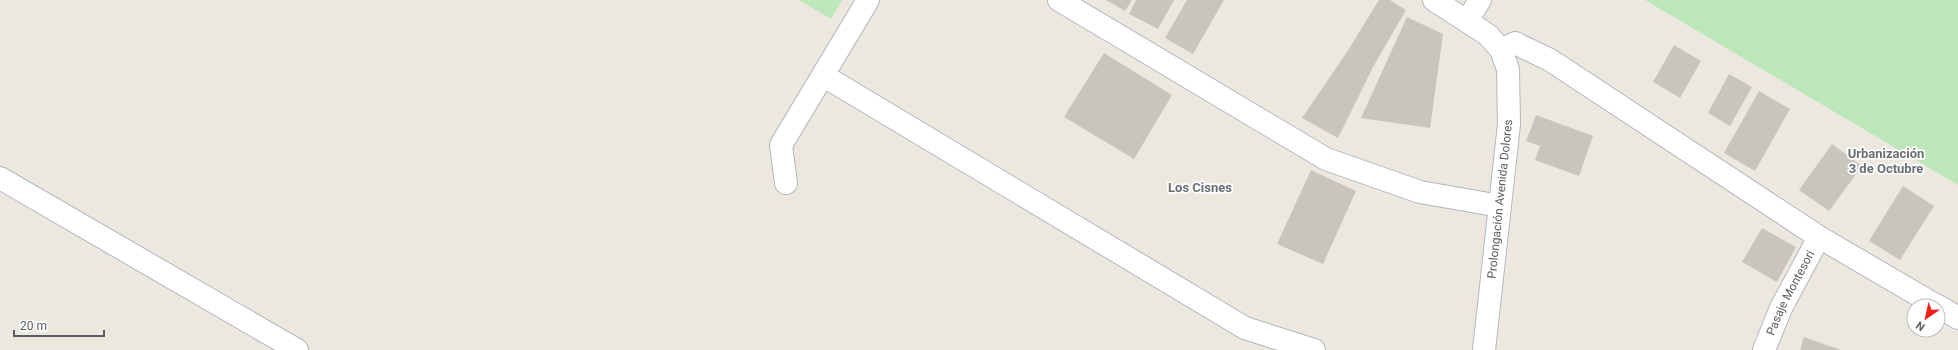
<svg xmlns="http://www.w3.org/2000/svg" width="1958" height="350" font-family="Roboto,sans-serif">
<rect width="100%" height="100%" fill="#ede8df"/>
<g fill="#bce7b8">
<polygon points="799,0 842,0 831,19"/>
<polygon points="1645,0 1958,0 1958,185"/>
</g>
<g fill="#c9c5be">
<polygon points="1106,0 1132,0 1125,11"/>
<polygon points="1136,0 1174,0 1158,29 1129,14"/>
<polygon points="1187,0 1224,0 1193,54 1165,38"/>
<polygon points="1379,0 1390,0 1406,10 1373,67 1338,138 1302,118 1347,52"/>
<polygon points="1407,17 1443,34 1430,128 1361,118"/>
<polygon points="1674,45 1701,61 1680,98 1653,82"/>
<polygon points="1104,53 1172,95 1134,159 1064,117"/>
<polygon points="1729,74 1752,87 1730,126 1708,113"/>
<polygon points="1759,91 1790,109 1755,171 1724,153"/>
<polygon points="1536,115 1593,136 1579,176 1535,160 1540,146 1526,141"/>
<polygon points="1832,144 1862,166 1829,211 1799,190"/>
<polygon points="1311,170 1356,191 1323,264 1277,244"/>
<polygon points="1903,186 1934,206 1900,260 1869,241"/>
<polygon points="1762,228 1796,247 1777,282 1742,262"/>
<polygon points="1804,337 1841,350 1800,350"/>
</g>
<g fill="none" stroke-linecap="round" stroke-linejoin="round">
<defs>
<g id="street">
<polyline points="1059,0 1326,159 1420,192 1500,206"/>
<polyline points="1501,50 1515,43 1550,60 1819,237 1937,306"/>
<polyline points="824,76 1245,328 1314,350"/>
<polyline points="0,178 297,350"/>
<polyline points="786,183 781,145 868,0"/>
<polyline points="1938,306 1958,318"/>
<path id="s1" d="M1764,350L1781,308L1819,237"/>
</g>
<g id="secondary">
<polyline points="1434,0 1488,35 1501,50 1508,69 1509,124 1484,350"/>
<polyline points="1467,21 1480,0"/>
</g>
</defs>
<use href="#street" stroke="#b2b6bb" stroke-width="24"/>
<use href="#secondary" stroke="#b3b8bd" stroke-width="24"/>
<use href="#street" stroke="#fff" stroke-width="22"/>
<use href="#secondary" stroke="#fff" stroke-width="22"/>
</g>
<g text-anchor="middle" stroke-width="3.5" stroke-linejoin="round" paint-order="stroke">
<g font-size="12" fill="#585d61" stroke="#fff">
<text transform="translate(1500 199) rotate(-84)" y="4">Prolongación Avenida Dolores</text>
<text dy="4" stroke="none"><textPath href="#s1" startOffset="63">Pasaje Montesori</textPath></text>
</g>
<g font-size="13" font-weight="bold" fill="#696f73" stroke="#fff">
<text x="1886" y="158">Urbanización<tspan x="1886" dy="15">3 de Octubre</tspan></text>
<text x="1200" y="192">Los Cisnes</text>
</g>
</g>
<g transform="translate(1926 318) rotate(214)"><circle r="19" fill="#ffffff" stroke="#bcbec0"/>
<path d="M0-3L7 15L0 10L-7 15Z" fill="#f61c1b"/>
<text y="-6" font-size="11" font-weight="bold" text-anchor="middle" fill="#585d61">N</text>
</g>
<path d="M14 330v6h90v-6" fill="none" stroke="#585d61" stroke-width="2"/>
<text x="20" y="330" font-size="12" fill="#585d61" stroke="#ffffff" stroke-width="3" paint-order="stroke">20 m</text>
</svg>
